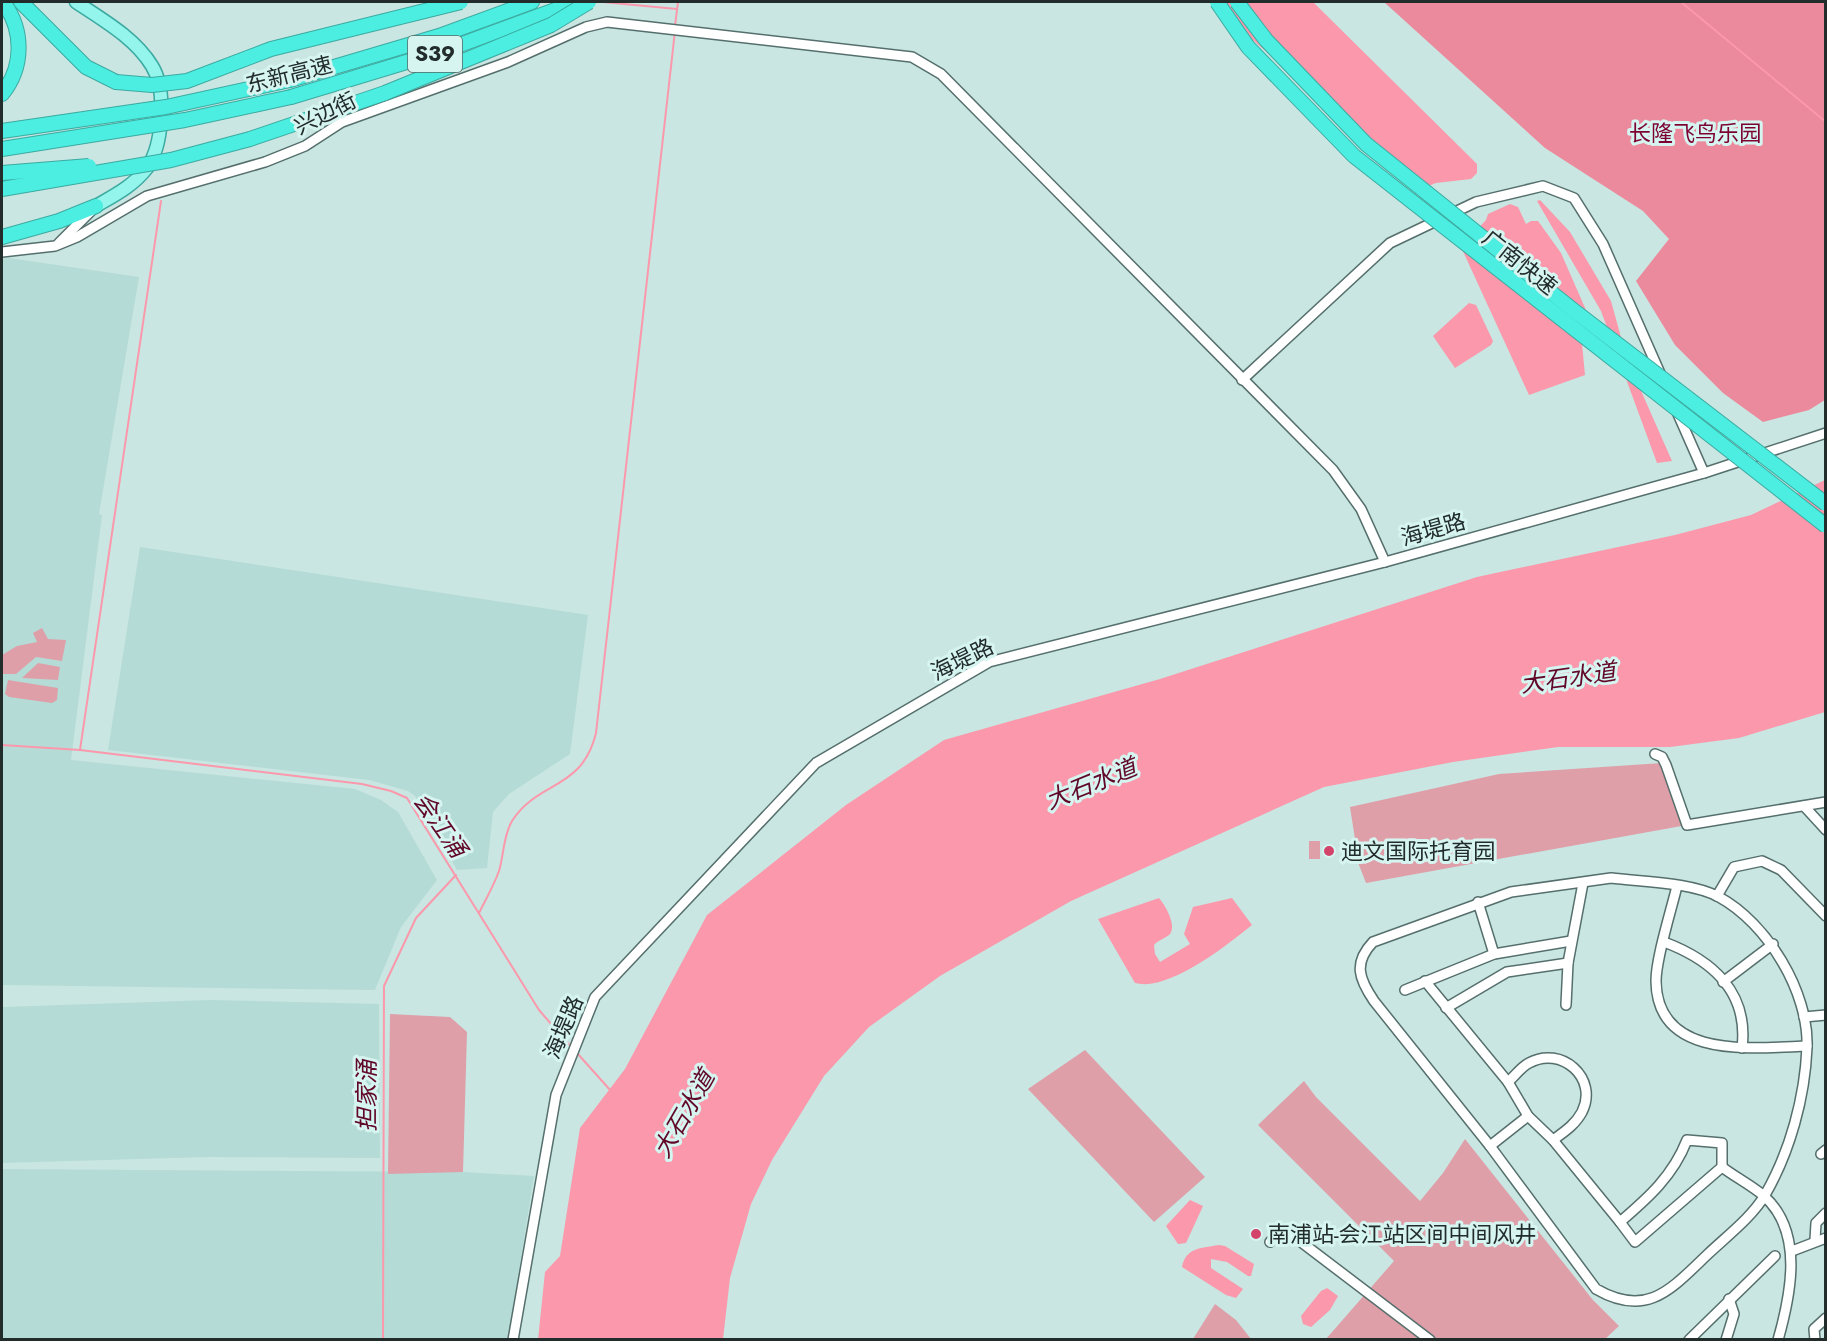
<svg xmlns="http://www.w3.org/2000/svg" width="1827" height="1341" font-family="Jost,'Noto Sans SC',sans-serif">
<rect width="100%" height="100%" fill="#c9e6e2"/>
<g fill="#b5dbd6">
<polygon points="9,258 139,277 99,514 102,515 71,760 355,789 381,800 398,812 437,880 401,927 375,990 2,985 2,259"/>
<polygon points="140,547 588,615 570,754 509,794 493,812 487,868 457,870 415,796 408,791 369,780 108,750"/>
<polygon points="211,1000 379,1004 380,1158 208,1157 2,1163 2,1007"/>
<polygon points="2,1169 463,1172 534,1176 508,1339 2,1340"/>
</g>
<g fill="#df9fa9">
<polygon points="42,628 48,639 66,640 62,661 36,657 16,674 2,674 2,655 17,646 37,642 33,633"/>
<polygon points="38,663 60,667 58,680 22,678"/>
<polygon points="8,680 58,688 57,700 52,703 9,697 5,694"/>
<polygon points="1662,763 1687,825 1366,883 1359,865 1350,807 1499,774"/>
<rect x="1309" y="841" width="11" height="18"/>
<polygon points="390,1014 450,1017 467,1032 463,1172 388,1174"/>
<polygon points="1085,1050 1205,1177 1154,1222 1028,1089"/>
<polygon points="1304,1081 1316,1097 1420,1201 1443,1173 1465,1139 1593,1300 1619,1326 1604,1340 1326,1339 1394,1261 1258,1125"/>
<polygon points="1215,1304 1236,1320 1251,1339 1193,1339"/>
</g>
<polygon fill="#ec8a9d" points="1384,2 1825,2 1825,400 1809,410 1763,422 1723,393 1675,345 1636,281 1669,239 1643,211 1545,148"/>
<g fill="#fb98ab">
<polygon points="1223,2 1313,2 1477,164 1477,173 1471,179 1436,183 1418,190 1381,151 1247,35"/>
<polygon points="1540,200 1570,232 1611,301 1627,359 1672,461 1657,463 1601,311 1537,201"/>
<polygon points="1510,204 1518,207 1526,224 1531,221 1538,221 1561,253 1589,317 1581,333 1585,375 1529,395 1461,247 1486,220 1488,214"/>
<polygon points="1469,303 1476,305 1493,341 1491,345 1455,368 1433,336"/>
<polygon points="1825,480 1825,712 1739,738 1670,747 1558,747 1453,762 1324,787 1071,901 940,976 869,1027 824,1076 772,1160 751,1204 730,1278 723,1339 538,1340 545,1272 560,1256 580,1128 625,1069 707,915 846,805 944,740 1160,679 1477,577 1675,535 1751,515"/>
<path d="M1159,898C1165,905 1177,925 1170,934C1166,938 1158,940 1154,945L1155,954L1160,962L1190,944L1184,934L1193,907L1232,898L1252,925C1226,946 1168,992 1135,983L1098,919Z"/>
<polygon points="1190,1200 1203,1206 1186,1243 1178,1244 1166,1226"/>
<path d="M1219,1245L1225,1246L1254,1264L1251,1276H1248L1227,1262L1211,1259V1268L1243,1289L1236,1298L1226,1295L1182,1267C1186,1247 1202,1248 1219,1245Z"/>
<polygon points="1327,1288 1338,1296 1330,1310 1311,1327 1303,1324 1301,1316 1321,1291"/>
</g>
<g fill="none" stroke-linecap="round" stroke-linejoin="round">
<g stroke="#fb98ab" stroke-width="2">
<polyline points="603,2 677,9"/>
<polyline points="1681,2 1826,122"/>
<polyline points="675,26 678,2"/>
<polyline points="2,745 80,750 362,784 391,791 407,798 539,1010 571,1047"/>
<polyline points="80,750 161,201"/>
<path d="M479,913C486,899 494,885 499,871C504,855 503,836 512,821C538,780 582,791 596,733L675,31"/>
<polyline points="577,1053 611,1091"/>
<polyline points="383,1340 384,986 416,918 456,875"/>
</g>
<defs>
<g id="minor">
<polyline points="59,243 92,210"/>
<polyline points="2,252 55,246 77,237 147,196 265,162 305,146 342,122 508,62 586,27 607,22 912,57 941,74 1333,470 1361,509 1385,562"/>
<polyline points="1242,380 1390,243 1476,202 1543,186 1574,198 1603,244 1704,473"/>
<polyline points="1655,754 1662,757 1666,765 1687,825 1826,802"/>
<polyline points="1804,806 1826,830"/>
<path d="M1611,878C1643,882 1691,882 1719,897C1767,923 1809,992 1807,1047C1805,1097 1790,1152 1765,1195C1752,1217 1727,1236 1708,1254C1672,1288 1648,1319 1596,1289L1490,1146L1374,1001C1359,979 1353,963 1373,942L1511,892Z"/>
<path d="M1677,886C1671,911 1656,958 1656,981C1657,1060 1752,1048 1807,1046"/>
<polyline points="1717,896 1734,867 1762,861 1781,870 1826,916"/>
<polyline points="1478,902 1494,954"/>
<path d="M1664,942C1712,960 1749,992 1742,1048"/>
<polyline points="1425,981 1508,1082 1528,1116 1553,1140 1620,1222"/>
<polyline points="1723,982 1773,944"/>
<polyline points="1405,990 1494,954 1571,941"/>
<polyline points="1566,1005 1568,963 1583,883"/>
<polyline points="1446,1008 1507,972 1568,963"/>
<polyline points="1804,1017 1826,1015"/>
<path d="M1508,1082C1515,1076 1521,1067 1529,1063C1561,1045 1599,1078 1582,1112C1575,1125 1564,1132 1553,1140"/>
<path d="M1687,1140L1722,1143V1167L1635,1242L1620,1222C1648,1198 1673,1176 1687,1140Z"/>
<polyline points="1490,1146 1528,1116"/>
<polyline points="1821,1154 1826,1150"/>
<path d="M1722,1167C1735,1177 1751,1185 1764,1196C1804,1232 1791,1294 1778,1340"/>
<polyline points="1815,1240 1816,1223 1826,1213"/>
<polyline points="1270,1242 1284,1229 1430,1340"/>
<polyline points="1792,1251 1826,1238"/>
<polyline points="513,1340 556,1095 595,997 816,763 989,662 1385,562 1704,473 1826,433"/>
<polyline points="1689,1340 1775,1256"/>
<polyline points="1726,1340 1734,1314 1729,1299"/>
<polyline points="1815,1340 1814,1329 1826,1318"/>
</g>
<path id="major" d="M76,2C103,20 135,38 152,66C167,90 163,145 147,168C133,186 115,195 96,206"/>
<g id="highway">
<polyline points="21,2 86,67 116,82"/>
<polyline points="290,80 439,36 532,2"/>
<path d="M2,94C24,67 24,30 3,2"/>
<polyline points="291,97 446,50 577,2"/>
<polyline points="2,237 59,221 96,206"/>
</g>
</defs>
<use href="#minor" stroke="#556f6c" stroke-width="12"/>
<use href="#major" stroke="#3caaa1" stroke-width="15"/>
<use href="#highway" stroke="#3caaa1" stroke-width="16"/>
<use href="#minor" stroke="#fff" stroke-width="9"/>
<use href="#major" stroke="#93f5ec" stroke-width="12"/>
<use href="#highway" stroke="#4beee0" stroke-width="14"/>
<defs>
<g id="highway-bridge">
<polyline points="1217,2 1248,47 1354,156 1826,526"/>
<polyline points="1237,2 1266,40 1366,144 1573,310 1826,504"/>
<polyline points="116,82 152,85 187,81 271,49 461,2"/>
<polyline points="2,131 166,107 290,80"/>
<polyline points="2,149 185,120 291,97"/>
<polyline points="2,173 89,166"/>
<polyline points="2,189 171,160 250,139 385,93 551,25 589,2"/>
</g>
</defs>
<use href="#highway-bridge" stroke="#3caaa1" stroke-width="16" stroke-linecap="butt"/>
<use href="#highway-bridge" stroke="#4beee0" stroke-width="14"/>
</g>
<g fill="#d3446b" stroke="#d6f4f0" stroke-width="2">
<circle cx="1329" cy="851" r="6"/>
<circle cx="1256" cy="1234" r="6"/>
</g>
<g text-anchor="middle" stroke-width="6" stroke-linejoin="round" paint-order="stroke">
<rect fill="#d6f4f0" stroke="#576866" stroke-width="1.5" x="408" y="36" width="54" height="36" rx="4.5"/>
<g font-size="21" font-weight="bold" fill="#212c2b">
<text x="435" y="61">S39</text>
</g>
<g font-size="22" fill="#212c2b" stroke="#d6f4f0">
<text transform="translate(289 74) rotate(-14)" y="8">东新高速</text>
<text transform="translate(325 113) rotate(-27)" y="8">兴边街</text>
<text transform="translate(1520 262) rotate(39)" y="8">广南快速</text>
<text transform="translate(1433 529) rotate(-16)" y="8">海堤路</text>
<text transform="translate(962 659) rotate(-26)" y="8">海堤路</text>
<text transform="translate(563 1027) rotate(-67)" y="8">海堤路</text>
</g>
<g font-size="22" fill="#7c0032" stroke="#d6f4f0">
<text x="1695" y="141">长隆飞鸟乐园</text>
</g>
<g font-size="22" fill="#212c2b" stroke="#d6f4f0" text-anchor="start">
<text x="1341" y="859">迪文国际托育园</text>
<text x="1268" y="1242">南浦站-会江站区间中间风井</text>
</g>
<g font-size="24" font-style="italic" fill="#610727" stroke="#d6f4f0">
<text transform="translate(1568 678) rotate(-8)" y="8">大石水道</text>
<text transform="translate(1091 784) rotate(-22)" y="8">大石水道</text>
<text transform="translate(440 825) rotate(55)" y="8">会江涌</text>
<text transform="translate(367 1096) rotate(-90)" y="8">担家涌</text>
<text transform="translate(684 1114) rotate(-60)" y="8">大石水道</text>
</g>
</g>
<rect width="1827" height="1341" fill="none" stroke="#212c2b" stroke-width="6"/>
</svg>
